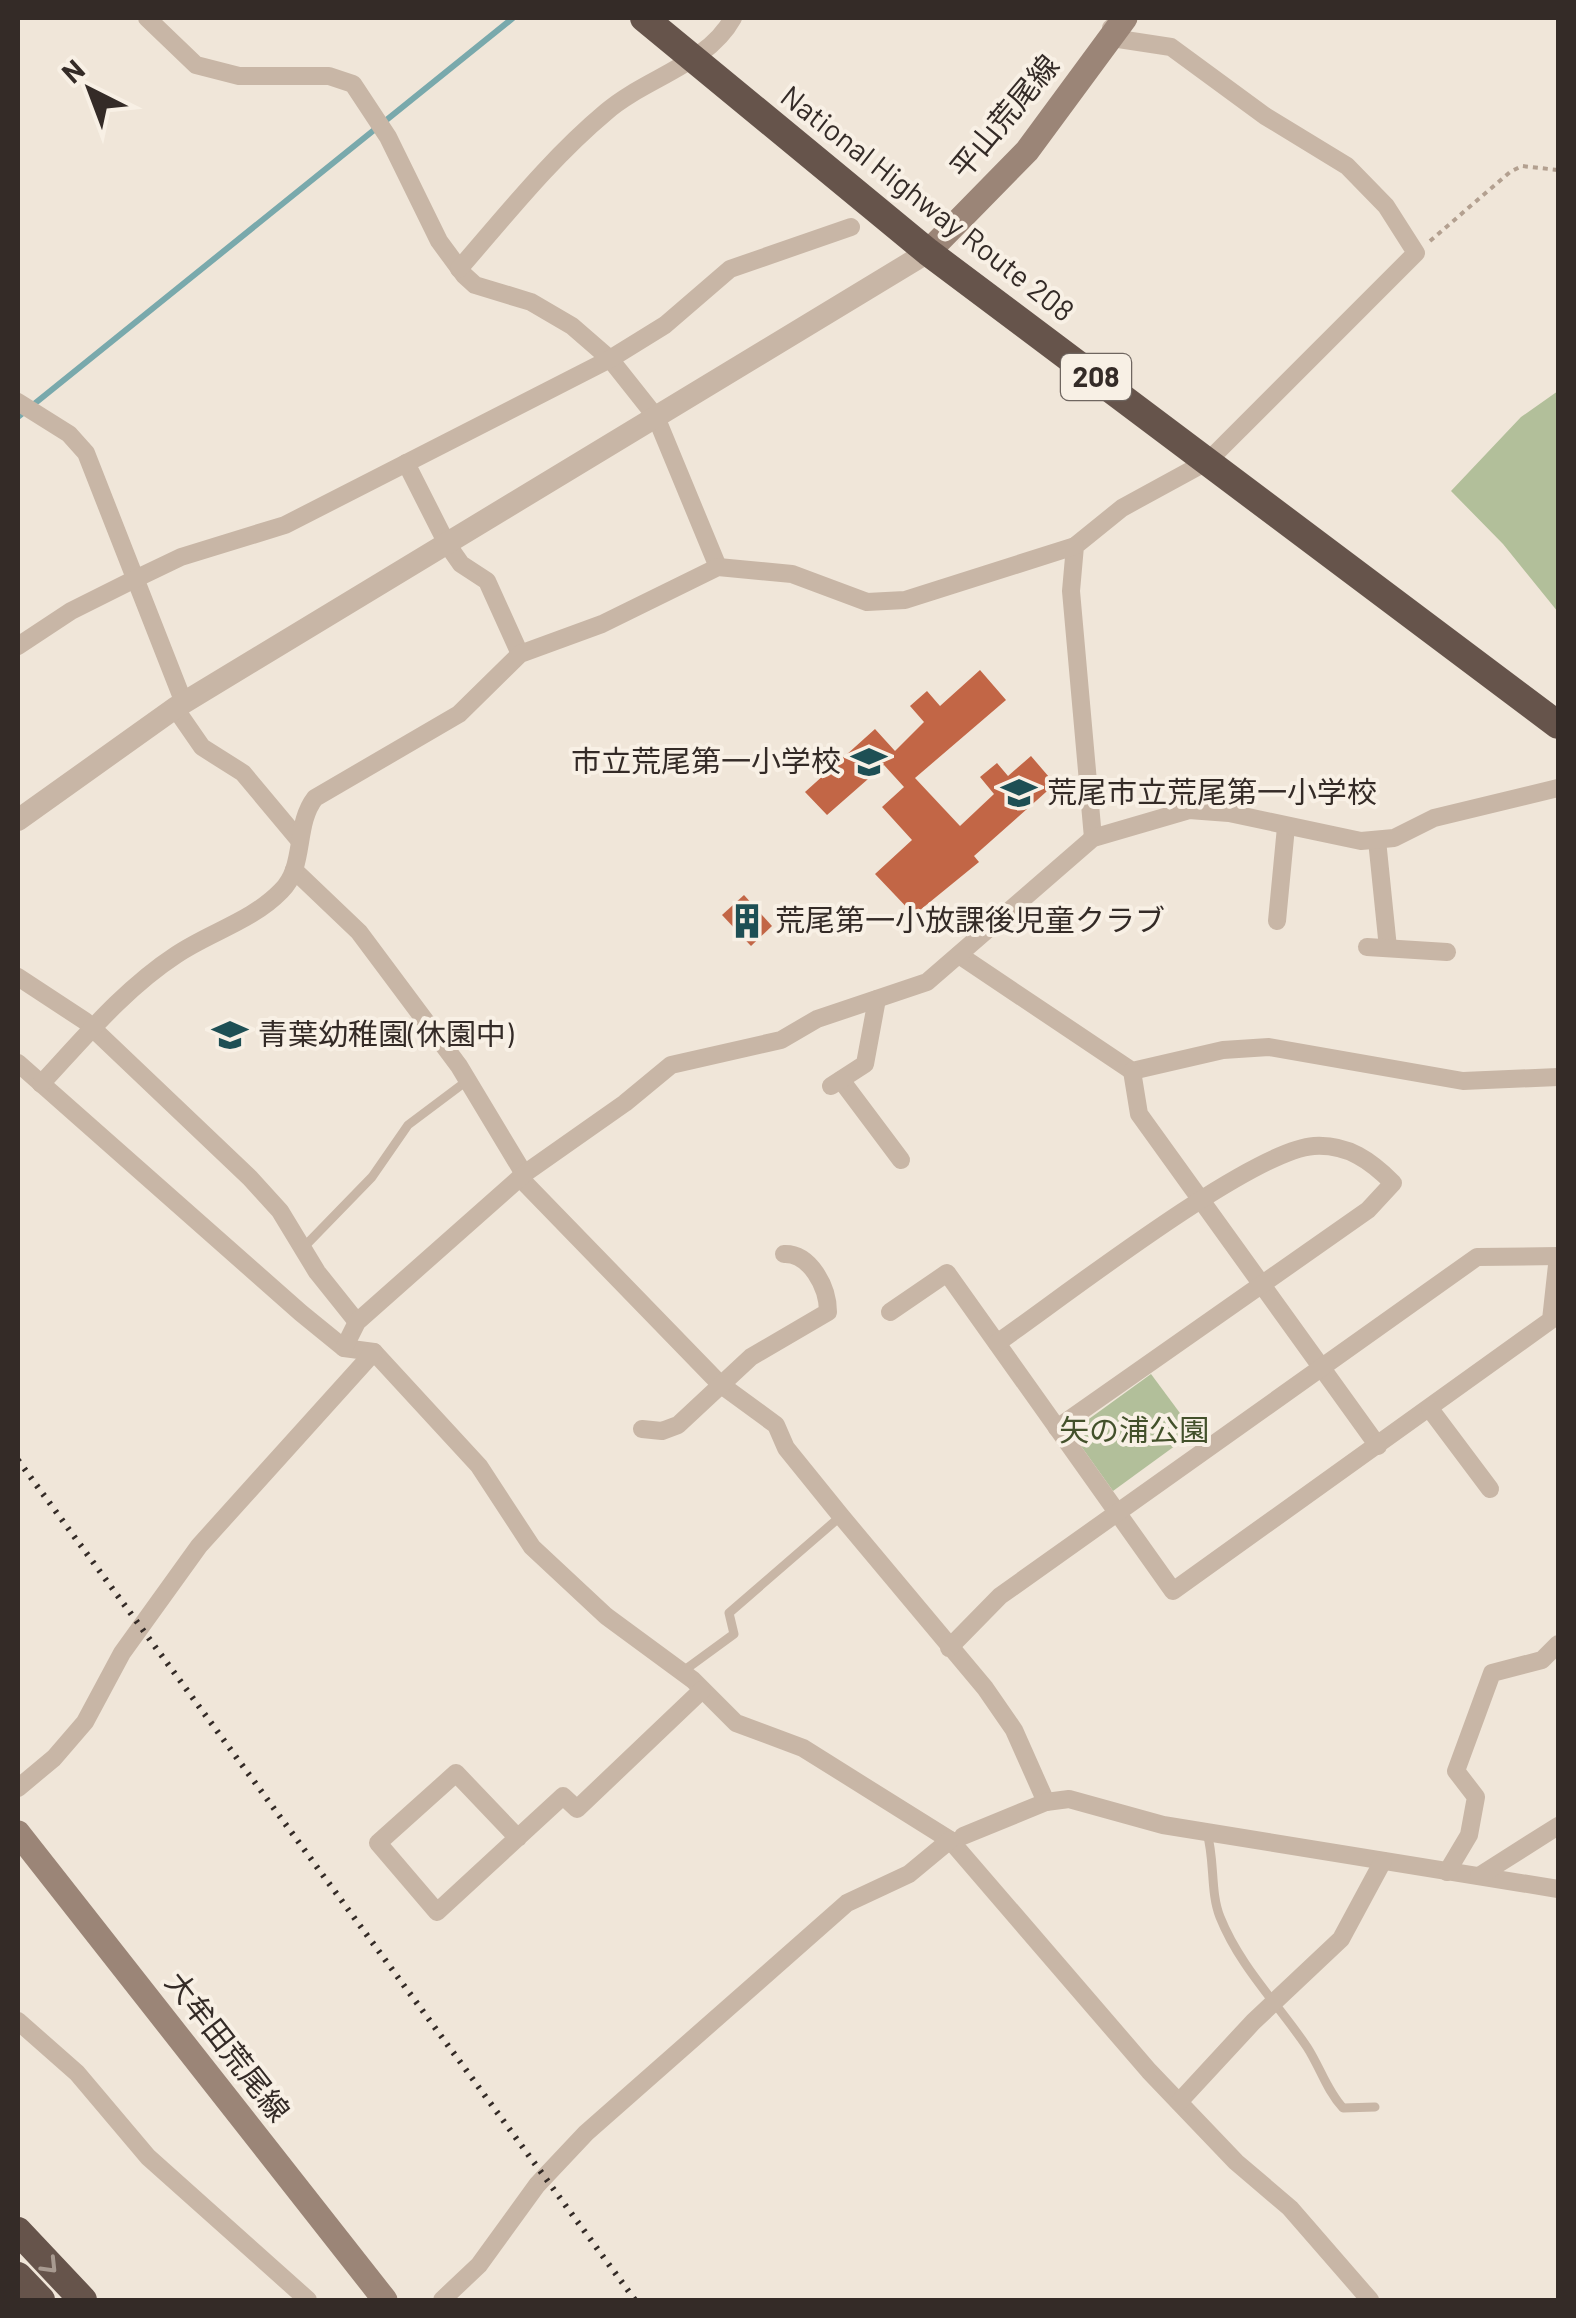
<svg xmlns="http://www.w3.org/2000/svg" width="1576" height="2318" font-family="Barlow,'Noto Sans JP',sans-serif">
<rect width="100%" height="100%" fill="#f0e6d9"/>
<g fill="#b2bf9a">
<polygon points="1558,391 1558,612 1503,544 1451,491 1521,417"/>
<polygon points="1151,1374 1194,1432 1113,1491 1071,1432"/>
</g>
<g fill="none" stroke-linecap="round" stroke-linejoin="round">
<polyline stroke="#79a9ac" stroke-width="6" points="18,417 513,18"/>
</g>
<g fill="#c26646">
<polygon points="980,670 1006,700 915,778 960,826 994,794 980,777 997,763 1008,776 1031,756 1055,784 974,856 979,862 914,915 875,874 912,840 882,807 904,787 884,765 827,815 805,792 875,729 895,751 924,722 910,706 927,691 940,706"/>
<polygon points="744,895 772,926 751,946 722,915"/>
</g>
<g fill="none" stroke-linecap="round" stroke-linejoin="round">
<polyline stroke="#b3a090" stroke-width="4" stroke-dasharray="5 5" stroke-linecap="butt" points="1430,241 1510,172 1522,166 1558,170"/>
<g stroke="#c8b6a6" stroke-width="9">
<polyline points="303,1248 372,1177 408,1125 468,1080"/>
<polyline points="682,1672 734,1634 729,1613 841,1516"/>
<path d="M1207,1833C1215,1860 1210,1892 1220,1917C1240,1967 1278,2004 1307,2047C1320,2067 1327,2091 1343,2108L1375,2107"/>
</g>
<g stroke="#c8b6a6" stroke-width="18">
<polyline points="147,18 196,65 239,76 329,76 353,84 388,137 439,241 464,275 475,285 531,302 572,326 610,359 656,417 718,567"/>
<path d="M459,269C506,215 551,158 606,112C645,78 707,65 733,18"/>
<polyline points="18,402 69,434 86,453 184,703"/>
<polyline points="406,463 447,544 461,564 487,581 520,654"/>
<polyline points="18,646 71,611 133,580 181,557 285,525 610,359 665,325 730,269 851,227"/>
<polyline points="175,708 202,747 243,773 299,840"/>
<polyline points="1093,838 1071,591 1075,546 1122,508 1208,461 1416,253 1386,206 1347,166 1265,116 1171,47 1112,38 1111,28"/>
<polyline points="1377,840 1388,948"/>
<polyline points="294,870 359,932 459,1066 524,1174"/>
<polyline points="1277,921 1286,827"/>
<polyline points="1367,947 1447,952"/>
<polyline points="959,955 1132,1071 1223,1050 1269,1047 1463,1081 1558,1077"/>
<polyline points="18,977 85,1021 250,1178 280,1211 317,1272 357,1322"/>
<polyline points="18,1063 301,1313 344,1348 374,1352 479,1466 532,1547 606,1616 693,1680 736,1723 803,1748 950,1840 1149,2071 1236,2162 1290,2208 1370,2300"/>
<polyline points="1132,1071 1139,1114 1378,1446"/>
<polyline points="841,1080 901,1160"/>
<path d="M41,1084C83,1039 124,989 176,955C210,932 252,921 281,891C306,867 294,825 315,798L459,714L520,654L602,624L718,567L792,574L867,602L905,600L1075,546"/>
<polyline points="831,1086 865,1064 877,999"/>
<polyline points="520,1178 720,1384 776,1425 786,1448 841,1516 985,1688 1014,1730 1046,1802"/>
<polyline points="890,1312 947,1273 1173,1591 1551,1320 1558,1256"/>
<path d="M997,1343C1058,1301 1251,1150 1314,1146C1348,1144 1371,1161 1393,1183L1368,1210L1057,1428"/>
<polyline points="344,1348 357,1322 524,1174 625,1103 671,1065 781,1040 817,1019 927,982 1093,838 1189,810 1229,813 1361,841 1394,838 1434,818 1558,788"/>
<polyline points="1430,1409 1490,1489"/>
<path d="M642,1429L662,1431L678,1425L751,1357L828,1312C828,1287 810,1253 784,1254"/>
<polyline points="949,1648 1000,1596 1477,1257 1558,1256"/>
<polyline points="18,1788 54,1758 85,1722 122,1653 199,1546 374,1352"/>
<polyline points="963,1836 1046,1802 1069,1799 1163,1825 1558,1889"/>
<polyline points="518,1838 456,1773 378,1843 437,1912 563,1796 577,1809 702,1690"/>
<polyline points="1447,1872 1469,1835 1476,1797 1456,1771 1492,1673 1542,1660 1558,1644"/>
<polyline points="1479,1876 1558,1826"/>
<polyline points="18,2021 77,2073 148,2157 308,2300"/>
<polyline points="1179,2102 1253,2022 1341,1939 1383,1861"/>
<polyline points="442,2300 479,2265 537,2185 586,2133 847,1903 909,1874 950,1840"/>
</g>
<polyline stroke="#c8b6a6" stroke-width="22" points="18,820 175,708 928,252"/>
<g stroke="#9b8577" stroke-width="25">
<polyline points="928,252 1027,151 1125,18"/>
<polyline points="18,1833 385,2300"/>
</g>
<g stroke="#66544b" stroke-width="28">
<polyline points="644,18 928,252 1558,725"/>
<polyline points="18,2231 83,2300"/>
<polyline points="18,2276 41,2300"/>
</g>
<polyline stroke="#342b27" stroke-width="6" stroke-dasharray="2.5 8" stroke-linecap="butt" points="18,1460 635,2300"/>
</g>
<defs><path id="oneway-chevron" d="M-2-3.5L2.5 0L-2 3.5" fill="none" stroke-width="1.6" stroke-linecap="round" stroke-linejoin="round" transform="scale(2.5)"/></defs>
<use stroke="#a89a90" href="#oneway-chevron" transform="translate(50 2266) rotate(46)"/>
<defs>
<symbol id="school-bare" viewBox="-9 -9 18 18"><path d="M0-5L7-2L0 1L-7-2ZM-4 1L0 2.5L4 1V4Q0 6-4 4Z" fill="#1e4f54" stroke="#f8f0e5" stroke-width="2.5" paint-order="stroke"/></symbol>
<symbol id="building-bare" viewBox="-9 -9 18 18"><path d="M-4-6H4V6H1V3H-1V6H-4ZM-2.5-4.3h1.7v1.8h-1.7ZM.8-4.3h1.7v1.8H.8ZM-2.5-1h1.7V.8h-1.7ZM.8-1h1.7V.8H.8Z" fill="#1e4f54" stroke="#f8f0e5" stroke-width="2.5" paint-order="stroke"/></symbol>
</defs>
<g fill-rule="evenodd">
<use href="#school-bare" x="844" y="737" width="50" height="50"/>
<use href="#school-bare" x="994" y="768" width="50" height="50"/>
<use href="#building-bare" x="722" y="896" width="50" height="50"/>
<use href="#school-bare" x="205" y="1010" width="50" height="50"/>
</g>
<g text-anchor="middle" stroke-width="8" stroke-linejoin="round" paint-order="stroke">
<rect fill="#f8f0e5" stroke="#6f6660" stroke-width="2.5" x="1061" y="354" width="70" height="46" rx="8"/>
<g font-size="28" font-weight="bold" fill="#342b27">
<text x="1096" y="387">208</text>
</g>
<g font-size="30" fill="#342b27" stroke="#f8f0e5">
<text transform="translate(1005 117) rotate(-50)" y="10">平山荒尾線</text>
<text transform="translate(927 204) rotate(38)" y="10">National Highway Route 208</text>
<text transform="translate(227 2047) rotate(52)" y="10">大牟田荒尾線</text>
</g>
<g font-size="30" fill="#342b27" stroke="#f8f0e5" text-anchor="start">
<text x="841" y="772" text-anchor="end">市立荒尾第一小学校</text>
<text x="1047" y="803">荒尾市立荒尾第一小学校</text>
<text x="775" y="931">荒尾第一小放課後児童クラブ</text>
<text x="258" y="1045">青葉幼稚園(休園中)</text>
</g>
<g font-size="30" fill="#43512b" stroke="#f8f0e5">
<text x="1134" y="1441">矢の浦公園</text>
</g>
</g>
<rect width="1576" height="2318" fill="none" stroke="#342b27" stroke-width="40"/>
<g transform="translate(90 90) rotate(318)" stroke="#f8f0e5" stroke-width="8" paint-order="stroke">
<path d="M0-8L18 38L0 25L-18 38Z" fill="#342b27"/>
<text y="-15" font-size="28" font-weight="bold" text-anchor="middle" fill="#342b27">N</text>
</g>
</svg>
